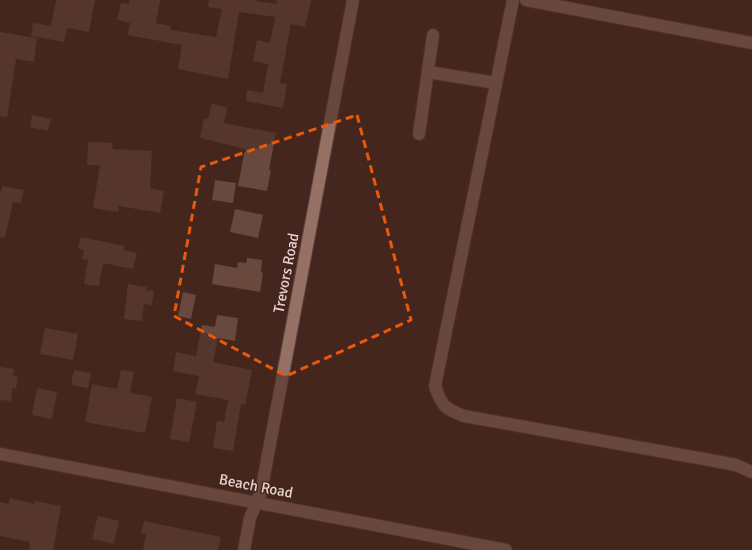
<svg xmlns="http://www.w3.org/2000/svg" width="752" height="550" font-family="Signika,sans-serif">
<rect width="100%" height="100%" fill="#45261e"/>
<g fill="#69483e">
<polygon points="56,0 95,0 89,32 67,28 64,42 31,36 33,23 51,26"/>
<polygon points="129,0 160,0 156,23 171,26 170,30 216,37 222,9 208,7 209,0 251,0 276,4 277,0 311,0 305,27 291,24 280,83 287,84 283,108 246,101 247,90 263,93 268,64 253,61 257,40 270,43 275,17 239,12 228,79 178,69 182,45 128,35 130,23 117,20 121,3 129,4"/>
<polygon points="0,32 37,38 34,62 16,59 7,117 0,116"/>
<polygon points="212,103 227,108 224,123 276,133 269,170 271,170 267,191 238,186 245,149 200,138 204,118 208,119"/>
<polygon points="32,115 51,119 48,131 30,127"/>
<polygon points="88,142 113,143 112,149 152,151 150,188 164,191 160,213 119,206 118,212 93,208 100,165 87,165"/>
<polygon points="215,180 236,183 233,203 212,200"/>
<polygon points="2,186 24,190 21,203 13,202 5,238 0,237 0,196"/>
<polygon points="235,209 263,215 258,238 230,232"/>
<polygon points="81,237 124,246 124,250 137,253 133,269 103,263 99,286 84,284 88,260 82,259 84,250 78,248"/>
<polygon points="247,258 262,260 261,272 263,273 260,292 212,284 215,264 237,268 238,262 246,263"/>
<polygon points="128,284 147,287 146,290 154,291 152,305 144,304 142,321 124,319"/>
<polygon points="183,292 196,295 191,319 178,316"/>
<polygon points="217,315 238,318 235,341 218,338 213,362 252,370 245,405 241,404 233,451 213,448 217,421 224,422 228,400 195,394 199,376 173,371 176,352 196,356 202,325 215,327"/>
<polygon points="45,328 78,334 73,360 40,354"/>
<polygon points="0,367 14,369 13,376 18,377 16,389 12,388 11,401 0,400"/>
<polygon points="74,370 91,373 88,388 71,385"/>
<polygon points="121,370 134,372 130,393 152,397 145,433 85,422 92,384 117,389"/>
<polygon points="37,388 57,392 52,419 32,415"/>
<polygon points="177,398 197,402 189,442 170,439"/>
<polygon points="10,498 34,504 35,501 61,506 53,550 29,550 30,542 0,536 0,502 9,504"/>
<polygon points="98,516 119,521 114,544 92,539"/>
<polygon points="144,521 221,537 218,550 143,550 146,534 141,533"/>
</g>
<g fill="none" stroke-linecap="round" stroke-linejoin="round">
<defs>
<g id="street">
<path d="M513,0L435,386C441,405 445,409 464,416L715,461L736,465L752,472"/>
<polyline points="526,0 752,43"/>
<polyline points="428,72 496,83"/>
<polyline points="419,134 433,35"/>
<polyline points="244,550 250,518 261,492 353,0"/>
</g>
<polyline id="secondary" points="0,454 506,550"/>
</defs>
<use href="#street" stroke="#5b413a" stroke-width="14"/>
<use href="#secondary" stroke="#5b413a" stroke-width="14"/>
<use href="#street" stroke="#947065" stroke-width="12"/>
<use href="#secondary" stroke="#947065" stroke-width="12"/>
</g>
<path d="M0 0H752V550H0ZM357,115L411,320L286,376L174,316L201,167Z" fill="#45261e" fill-opacity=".55" fill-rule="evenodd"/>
<path fill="none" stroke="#e8590c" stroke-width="3" stroke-dasharray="8 5" stroke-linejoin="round" d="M357,115L411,320L286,376L174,316L201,167Z"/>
<g text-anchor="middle" stroke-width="3" stroke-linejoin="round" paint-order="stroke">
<g font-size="15" fill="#e6d2cc" stroke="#45261e">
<text transform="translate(286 273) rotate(-79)" y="5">Trevors Road</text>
<text transform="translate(256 486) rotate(11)" y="5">Beach Road</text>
</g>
</g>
</svg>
